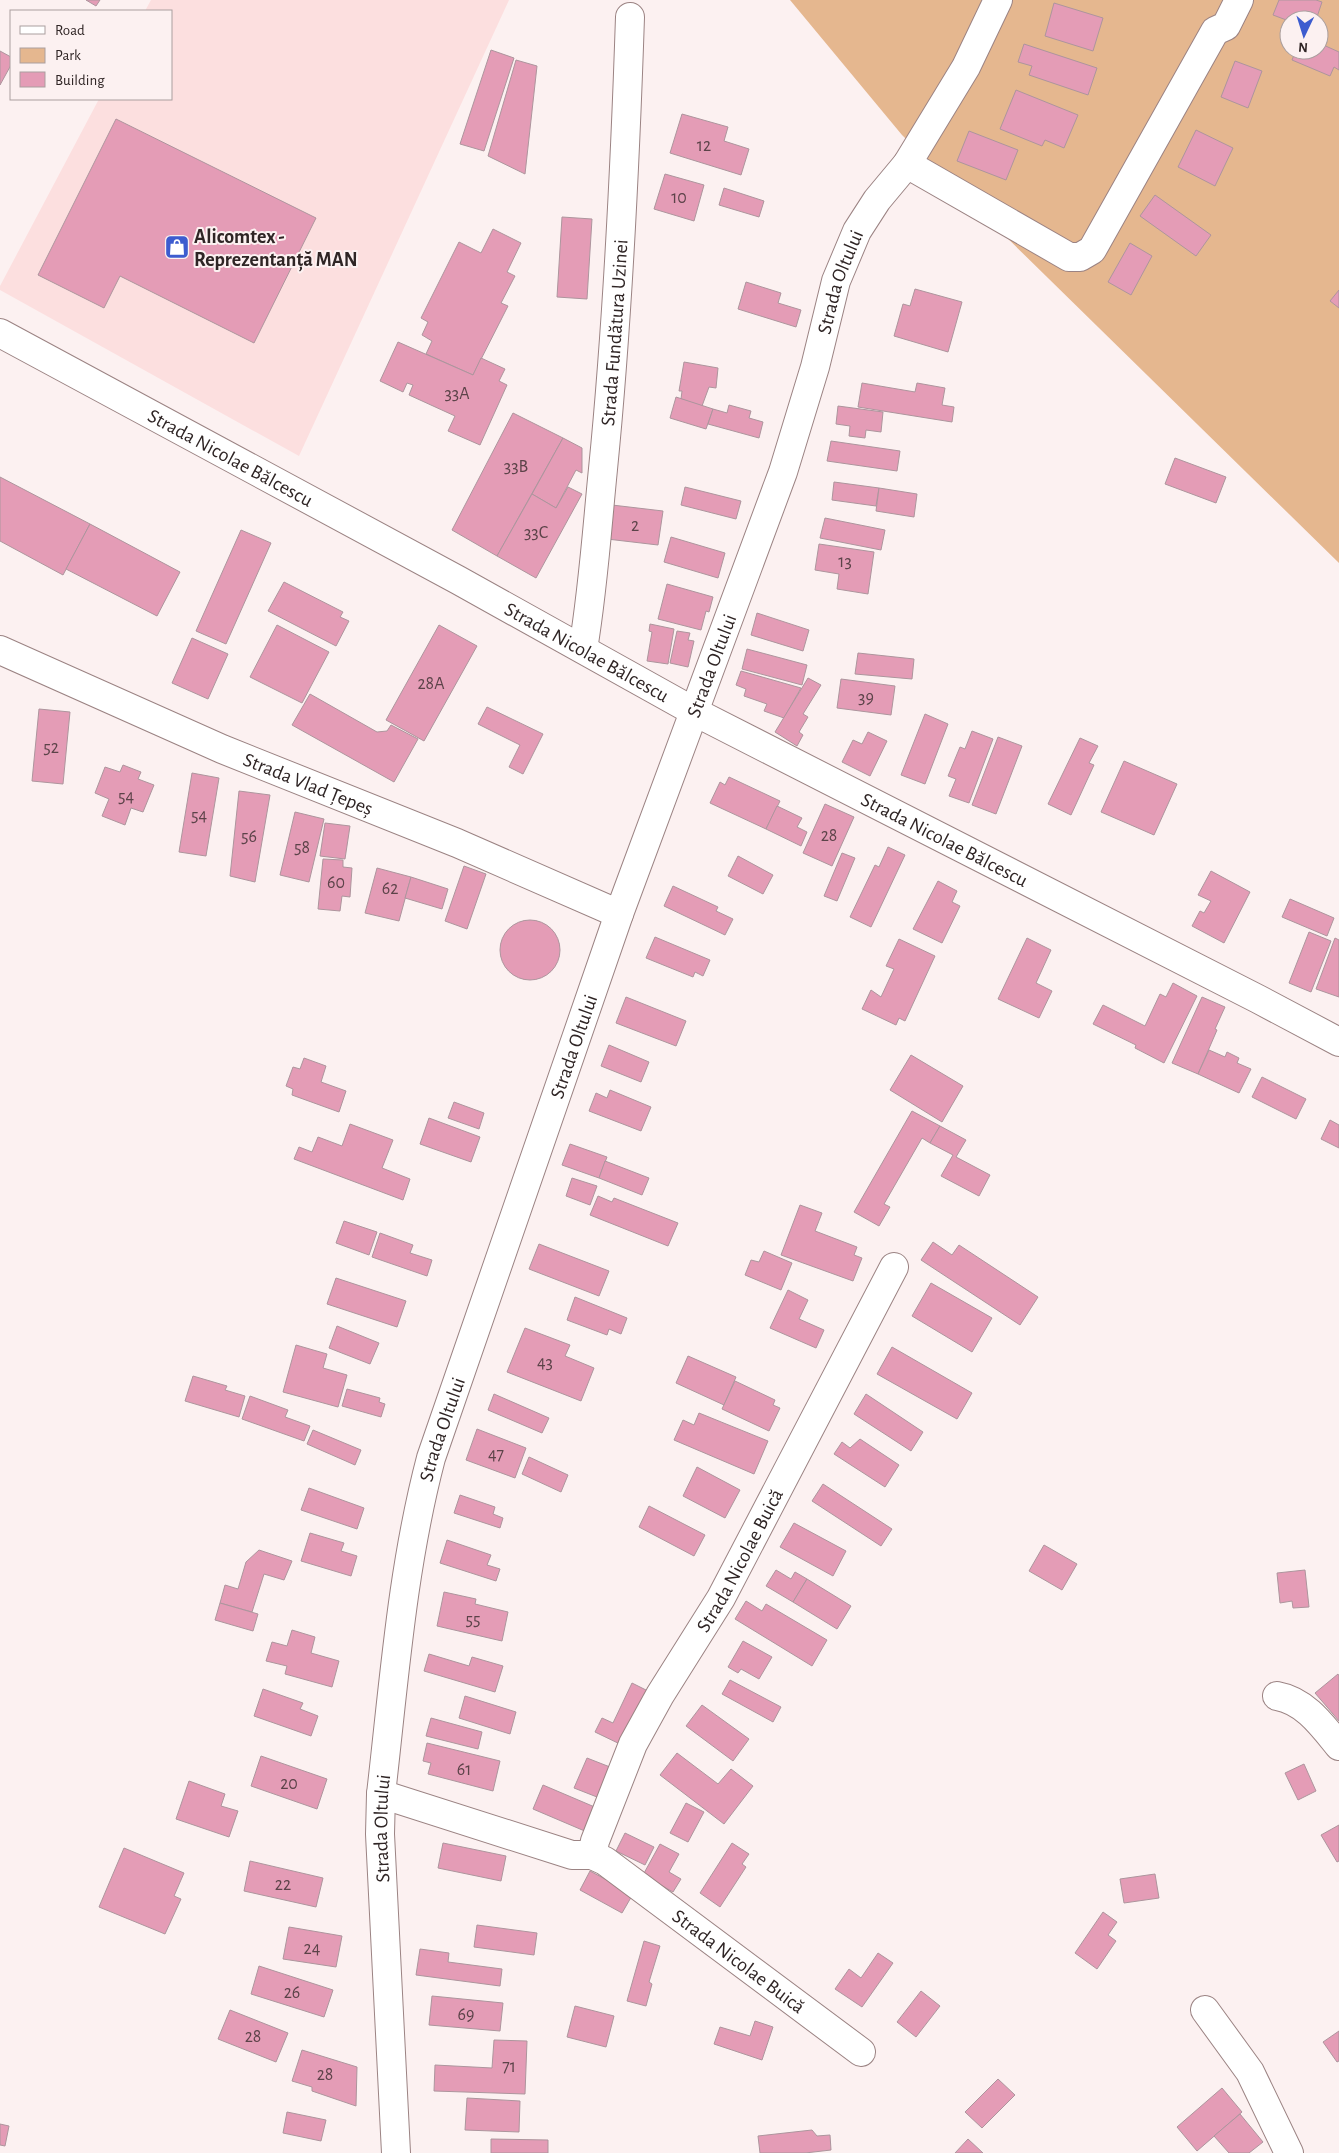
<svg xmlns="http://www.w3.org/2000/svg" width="1339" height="2153" font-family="'Alegreya Sans',sans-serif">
<rect width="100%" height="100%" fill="#fcf1f1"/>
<polygon fill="#fcdfdf" points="151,0 509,0 299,456 0,290 0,286 99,99 171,99 171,11 145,11"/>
<path fill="#e5b78f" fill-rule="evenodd" d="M790,0H1339V563L902,135ZM1289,20H1319V50H1289Z"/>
<g fill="#e49cb6" stroke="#ad959d">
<polygon points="86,0 100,0 96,6"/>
<polygon points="1279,0 1316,0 1322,2 1316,20 1289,21 1273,15"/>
<polygon points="1054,3 1103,18 1093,51 1045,36"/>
<polygon points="1319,43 1339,52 1339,70 1334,67 1330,76 1292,60 1296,50 1319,50"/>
<polygon points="1024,44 1097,68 1088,95 1029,75 1032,66 1018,62"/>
<polygon points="491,50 514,58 484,151 460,144"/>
<polygon points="0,51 11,57 11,65 0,85"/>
<polygon points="516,60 537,66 525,174 488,156"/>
<polygon points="1235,61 1262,71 1248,108 1221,97"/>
<polygon points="1016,90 1078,115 1064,148 1045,140 1042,146 1000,129"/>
<polygon points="682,114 728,127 724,141 749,149 741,175 670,153"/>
<polygon points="116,119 316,218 254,343 120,276 104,308 38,275"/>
<polygon points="1196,130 1233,148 1215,186 1178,167"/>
<polygon points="969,131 1018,150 1006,180 957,161"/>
<polygon points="665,174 704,185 694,221 654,209"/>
<polygon points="724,188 764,201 759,217 719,205"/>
<polygon points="1155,195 1211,235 1196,256 1140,216"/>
<polygon points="562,217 592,219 587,299 557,297"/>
<polygon points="493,229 521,243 507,272 515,276 501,303 508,306 473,375 426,354 432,341 422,335 428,322 421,318 459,242 481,253"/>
<polygon points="1130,243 1152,256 1131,295 1108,282"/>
<polygon points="746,282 781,293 778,303 801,310 796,327 738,309"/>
<polygon points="915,289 962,302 948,352 894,336 903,304 910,306"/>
<polygon points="1339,290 1339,308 1330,301"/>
<polygon points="398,342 473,375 481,358 505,369 499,381 507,385 480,445 448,431 455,416 409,395 413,385 407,383 403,392 380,381"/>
<polygon points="684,362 718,368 716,388 709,387 702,406 681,399 682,391 679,391"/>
<polygon points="862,383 915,392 917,383 945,388 942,405 954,407 952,422 858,407"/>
<polygon points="676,397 713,409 706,429 670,418"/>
<polygon points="729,405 751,411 749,418 763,422 759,438 708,424 713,409 727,413"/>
<polygon points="838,406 883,412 881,432 866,430 865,438 849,436 850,426 836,424"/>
<polygon points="513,413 563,438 497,556 452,530"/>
<polygon points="563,438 582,448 582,473 576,470 556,508 532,494"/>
<polygon points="831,441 900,451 897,471 827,461"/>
<polygon points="1175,458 1226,477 1216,503 1165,484"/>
<polygon points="0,477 90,524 63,575 0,541"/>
<polygon points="834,482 879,488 876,506 832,500"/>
<polygon points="568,487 582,494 536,578 497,556 532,494 556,508"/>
<polygon points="685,487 741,501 736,519 681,505"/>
<polygon points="879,488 917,494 914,517 876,511"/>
<polygon points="612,505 663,511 658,545 607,539"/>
<polygon points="825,518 885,530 881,550 820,538"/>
<polygon points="90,524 180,572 157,616 66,569"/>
<polygon points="241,530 271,543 226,644 196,631"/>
<polygon points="671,537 725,553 718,578 664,562"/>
<polygon points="819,544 874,552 868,594 837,589 839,574 815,570"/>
<polygon points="284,582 343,612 340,617 349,621 336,646 268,611"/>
<polygon points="667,584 713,597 709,612 706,611 701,630 658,619"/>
<polygon points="757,613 809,630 803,651 751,635"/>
<polygon points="650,624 674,629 668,664 647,661 652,632 649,631"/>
<polygon points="277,625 329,652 302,703 250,677"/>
<polygon points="439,625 477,646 424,741 386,720"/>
<polygon points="677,631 690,633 688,640 694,641 688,667 670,663"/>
<polygon points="192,638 228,654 208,699 172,683"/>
<polygon points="747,649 807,665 802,685 742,669"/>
<polygon points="858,653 914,659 912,679 855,674"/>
<polygon points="741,671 801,688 784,718 764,711 767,704 744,696 746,689 736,685"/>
<polygon points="808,678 821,685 803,714 808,717 799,732 803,735 797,746 775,732"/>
<polygon points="841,679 895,686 891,715 837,708"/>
<polygon points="310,694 377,732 387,731 391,725 418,739 394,782 292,725"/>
<polygon points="487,707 543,734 523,774 509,767 520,745 478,724"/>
<polygon points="39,709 70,712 63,784 32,781"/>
<polygon points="925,714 948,724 925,784 901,775"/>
<polygon points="972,731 993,739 969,803 949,796 956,779 948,776 960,747 965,749"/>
<polygon points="868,732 887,741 870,776 842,762 853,740 862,744"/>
<polygon points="998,737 1022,746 996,814 972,805"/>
<polygon points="1080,738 1098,746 1089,763 1094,765 1071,815 1048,804"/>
<polygon points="1124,761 1177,784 1154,835 1101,812"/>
<polygon points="123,765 141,772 138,779 154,785 143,812 131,808 125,825 102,816 109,799 95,793 105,767 120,772"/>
<polygon points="192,773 219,778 206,856 179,852"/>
<polygon points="729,777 780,801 766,829 710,803 720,782 725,785"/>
<polygon points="239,791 270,795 255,882 230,876"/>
<polygon points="825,804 854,817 832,866 803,853"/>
<polygon points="777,806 802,818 797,827 807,832 801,846 766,829"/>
<polygon points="295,812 324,819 309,882 280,875"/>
<polygon points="325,823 350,826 345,859 320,856"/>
<polygon points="888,847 905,855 871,927 850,917 875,865 879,867"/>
<polygon points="842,853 855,858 837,901 824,896"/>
<polygon points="738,856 773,875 763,894 728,876"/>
<polygon points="323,859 343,860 343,867 352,868 350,897 342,896 340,911 318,909"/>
<polygon points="464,866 486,874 467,929 445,921"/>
<polygon points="377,868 411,877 399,921 365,913"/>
<polygon points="1211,871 1250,892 1224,943 1192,926 1200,911 1204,913 1211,901 1198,895"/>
<polygon points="411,877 448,889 442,909 405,898"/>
<polygon points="938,881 957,891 952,902 960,906 942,943 913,929"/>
<polygon points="673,886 718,907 716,911 733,919 725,935 664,906"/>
<polygon points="1290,899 1334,918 1327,936 1282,917"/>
<circle cx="530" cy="950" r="30"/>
<polygon points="1309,932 1331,941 1311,992 1289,983"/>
<polygon points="655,937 710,960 703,976 695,972 693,977 646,958"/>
<polygon points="1027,938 1051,950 1036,983 1052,991 1039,1018 998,999"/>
<polygon points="1335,938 1339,940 1339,997 1316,989"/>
<polygon points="899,939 935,956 905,1021 899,1018 896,1025 862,1009 871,990 881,997 894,969 886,966"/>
<polygon points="1173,983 1197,996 1164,1063 1135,1048 1136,1045 1093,1024 1103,1005 1145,1026 1160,994 1166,997"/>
<polygon points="626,997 686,1021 676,1046 616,1023"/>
<polygon points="1202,997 1225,1007 1215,1029 1217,1030 1198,1074 1172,1063"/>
<polygon points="609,1045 649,1062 641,1082 601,1066"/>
<polygon points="1209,1050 1225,1057 1227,1052 1239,1058 1237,1063 1251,1069 1239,1093 1198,1074"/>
<polygon points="911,1055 963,1086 942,1122 890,1090"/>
<polygon points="304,1058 326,1066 321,1082 346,1091 339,1112 292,1095 293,1089 286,1086 293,1067 300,1069"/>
<polygon points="1262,1077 1306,1099 1296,1119 1252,1097"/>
<polygon points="610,1090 651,1107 641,1131 589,1111 596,1093 607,1098"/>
<polygon points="454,1102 484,1113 479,1129 448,1118"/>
<polygon points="912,1111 940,1126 930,1143 922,1138 884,1204 890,1207 879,1226 854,1212"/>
<polygon points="429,1118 480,1137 471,1162 420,1144"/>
<polygon points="1330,1120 1339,1125 1339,1148 1321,1139"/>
<polygon points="350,1124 393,1140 382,1168 410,1179 403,1200 294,1159 299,1147 312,1152 318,1137 342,1146"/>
<polygon points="940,1126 966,1140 956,1157 990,1175 979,1196 941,1176 953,1155 930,1143"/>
<polygon points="570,1144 607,1157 599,1178 562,1165"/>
<polygon points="605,1161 649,1178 642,1195 599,1178"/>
<polygon points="572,1178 597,1186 590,1205 566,1196"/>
<polygon points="598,1196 612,1202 614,1198 678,1223 668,1246 590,1215"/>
<polygon points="800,1205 822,1213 815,1231 857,1247 854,1255 862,1258 853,1281 781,1255"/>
<polygon points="344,1221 377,1232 369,1255 336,1243"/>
<polygon points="380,1233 413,1245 410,1253 432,1260 427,1276 372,1257"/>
<polygon points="933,1242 952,1255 959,1245 1038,1297 1020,1325 921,1260"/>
<polygon points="539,1244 609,1271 599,1296 529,1269"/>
<polygon points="764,1251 792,1263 781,1290 745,1275 751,1260 759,1262"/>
<polygon points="336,1278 406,1301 397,1327 327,1304"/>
<polygon points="931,1283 992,1318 972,1352 912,1316"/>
<polygon points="788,1290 808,1300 799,1319 824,1330 816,1348 770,1328"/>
<polygon points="575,1297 627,1318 621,1334 609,1329 607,1335 567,1320"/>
<polygon points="337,1326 379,1343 370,1364 329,1348"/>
<polygon points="525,1328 570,1345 565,1356 594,1368 581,1401 507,1372"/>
<polygon points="296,1345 327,1354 323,1368 347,1375 338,1407 283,1392"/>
<polygon points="892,1347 972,1393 957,1419 877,1374"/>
<polygon points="688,1356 736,1377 724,1405 676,1383"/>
<polygon points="193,1376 227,1386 225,1390 245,1396 239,1417 185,1401"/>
<polygon points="735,1381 775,1400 773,1405 780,1408 769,1431 722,1409"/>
<polygon points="347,1389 380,1398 379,1402 385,1404 381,1417 342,1406"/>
<polygon points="494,1394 549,1418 542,1433 488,1410"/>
<polygon points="866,1394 923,1432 911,1451 854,1414"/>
<polygon points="250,1396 288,1410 285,1417 310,1426 304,1441 242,1419"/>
<polygon points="699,1413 768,1441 754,1474 674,1440 683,1420 694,1425"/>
<polygon points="477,1429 526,1448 515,1478 466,1460"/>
<polygon points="313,1430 361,1450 355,1465 307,1444"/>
<polygon points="860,1439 899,1465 885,1487 834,1454 842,1442 850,1448"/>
<polygon points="529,1457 568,1475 561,1492 522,1474"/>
<polygon points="697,1467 740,1490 725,1518 683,1496"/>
<polygon points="823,1484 892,1529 881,1546 812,1501"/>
<polygon points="309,1488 364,1508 357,1529 301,1510"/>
<polygon points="460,1495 495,1507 493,1514 503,1518 500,1528 454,1513"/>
<polygon points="649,1506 705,1535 694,1556 639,1527"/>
<polygon points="794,1523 846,1551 833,1576 780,1547"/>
<polygon points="310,1533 344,1543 341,1551 357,1556 351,1576 301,1561"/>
<polygon points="447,1540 491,1555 487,1565 500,1569 496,1581 440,1563"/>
<polygon points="1044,1545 1077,1564 1062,1590 1029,1571"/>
<polygon points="259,1550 292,1561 284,1580 264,1574 252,1612 220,1603 225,1585 238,1589 246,1562"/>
<polygon points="776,1570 791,1579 795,1572 807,1579 793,1602 766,1586"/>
<polygon points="1305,1570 1309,1607 1293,1608 1292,1601 1280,1603 1277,1573"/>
<polygon points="807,1579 851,1606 837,1629 793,1602"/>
<polygon points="444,1592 476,1599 475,1604 508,1612 502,1641 437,1626"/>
<polygon points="746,1601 762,1611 766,1604 827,1640 812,1666 735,1619"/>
<polygon points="220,1603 258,1614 253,1631 215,1620"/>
<polygon points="292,1630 315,1637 311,1653 339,1661 332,1687 285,1674 287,1666 266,1661 272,1642 287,1646"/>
<polygon points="743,1641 772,1657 759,1679 741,1669 738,1673 728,1667"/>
<polygon points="429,1654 469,1666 472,1657 503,1666 495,1692 424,1671"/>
<polygon points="1338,1674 1339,1676 1339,1721 1315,1693"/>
<polygon points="730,1680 781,1707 773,1722 722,1694"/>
<polygon points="632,1683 648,1691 622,1745 595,1732 602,1718 613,1723"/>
<polygon points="263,1689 303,1703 300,1709 318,1716 311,1736 254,1716"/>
<polygon points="465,1696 516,1712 510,1734 459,1718"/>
<polygon points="702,1705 749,1739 733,1761 686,1726"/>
<polygon points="431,1718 482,1732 478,1749 426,1736"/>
<polygon points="427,1743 500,1761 493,1791 428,1774 431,1763 423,1761"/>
<polygon points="677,1753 718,1784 731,1769 753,1786 724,1824 660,1775"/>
<polygon points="261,1756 327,1779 317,1809 251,1786"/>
<polygon points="587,1758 610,1767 597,1797 574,1788"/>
<polygon points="1304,1764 1316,1791 1298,1800 1285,1773"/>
<polygon points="189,1781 225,1794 221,1806 238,1811 229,1837 176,1819"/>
<polygon points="543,1785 597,1808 587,1832 533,1809"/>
<polygon points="686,1803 704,1812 688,1842 670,1833"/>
<polygon points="1339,1825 1339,1861 1337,1862 1321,1835"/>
<polygon points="625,1833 654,1847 645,1865 616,1851"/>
<polygon points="443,1843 506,1856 501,1881 438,1868"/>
<polygon points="732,1843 749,1854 742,1864 746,1867 720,1907 700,1893"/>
<polygon points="660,1844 679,1854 669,1872 681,1879 673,1892 643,1875"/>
<polygon points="124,1848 184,1873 174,1896 181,1899 165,1934 99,1907"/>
<polygon points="250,1861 323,1878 316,1907 244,1891"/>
<polygon points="590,1871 633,1894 622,1913 580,1890"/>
<polygon points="1155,1874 1159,1898 1124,1903 1120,1879"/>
<polygon points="1103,1912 1117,1922 1108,1935 1116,1941 1097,1969 1075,1953"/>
<polygon points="477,1925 537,1933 534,1955 474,1947"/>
<polygon points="289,1927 342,1936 336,1967 283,1959"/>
<polygon points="644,1941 660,1946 649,1982 652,1984 646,2006 627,2001"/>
<polygon points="420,1949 449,1953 448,1962 502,1969 500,1986 416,1975"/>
<polygon points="878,1953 893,1963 862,2007 835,1989 849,1969 861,1978"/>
<polygon points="259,1966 333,1990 324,2017 251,1994"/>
<polygon points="921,1991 940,2006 916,2037 897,2022"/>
<polygon points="432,1996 503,2003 500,2031 429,2025"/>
<polygon points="575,2006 614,2016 606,2047 567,2037"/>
<polygon points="230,2010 288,2033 276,2062 218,2039"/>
<polygon points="755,2021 773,2027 762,2060 714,2044 720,2027 750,2036"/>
<polygon points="1339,2031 1339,2061 1337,2062 1323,2042"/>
<polygon points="494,2040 527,2041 525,2094 434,2091 435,2065 492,2068"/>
<polygon points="302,2050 357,2067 356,2106 312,2091 312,2087 292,2081"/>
<polygon points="998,2079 1015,2095 982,2128 965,2112"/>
<polygon points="1222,2088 1242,2112 1197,2151 1177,2127"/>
<polygon points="467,2098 520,2101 519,2132 465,2130"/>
<polygon points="287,2112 326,2120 321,2141 283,2133"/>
<polygon points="1240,2114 1263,2142 1249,2153 1229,2153 1214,2136"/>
<polygon points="0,2124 9,2126 5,2146 0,2145"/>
<polygon points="812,2130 817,2136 830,2135 831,2150 805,2153 760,2153 758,2136"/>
<polygon points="491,2139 548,2140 548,2153 491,2153"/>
<polygon points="968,2139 983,2153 955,2153"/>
</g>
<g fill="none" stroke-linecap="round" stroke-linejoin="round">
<defs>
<g id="minor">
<polyline points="907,164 1069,257 1080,257 1092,250 1215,31 1226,26 1239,0"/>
<path id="s1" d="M0,333L458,580L695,712L1258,999L1339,1042"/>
<path id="s2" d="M583,649C593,590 597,529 603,469C618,319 625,168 630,17"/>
<path id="s3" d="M0,650L222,749L457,843L619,914"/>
<path d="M1277,1696C1305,1701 1322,1725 1339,1746"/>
<path id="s4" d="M381,1794L572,1855H592L605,1861L861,2052"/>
<path id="s5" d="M592,1855L595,1841L633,1744L660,1695L721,1598L894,1267"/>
<polyline points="1205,2010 1250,2072 1289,2153"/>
<path id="s6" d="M396,2153L380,1834L381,1794C394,1682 402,1568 431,1458L619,914L783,472L815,367L836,281L857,231L877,200L907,164L966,67L998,0"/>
</g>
</defs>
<use href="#minor" stroke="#9b8383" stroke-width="30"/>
<use href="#minor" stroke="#fff" stroke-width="28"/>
</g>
<defs>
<symbol id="shop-square" viewBox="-11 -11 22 22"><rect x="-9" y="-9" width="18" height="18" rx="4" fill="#3d5ccf" stroke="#fcf1f1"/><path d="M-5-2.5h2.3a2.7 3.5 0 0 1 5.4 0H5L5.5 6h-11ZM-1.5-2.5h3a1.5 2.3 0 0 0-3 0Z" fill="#fff"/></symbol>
</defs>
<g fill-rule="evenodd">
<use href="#shop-square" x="163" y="233" width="28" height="28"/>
</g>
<g text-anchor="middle" stroke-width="4" stroke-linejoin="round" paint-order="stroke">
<g font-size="18" fill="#5c4349">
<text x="704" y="151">12</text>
<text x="679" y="203">10</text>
<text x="457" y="399">33A</text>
<text x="516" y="472">33B</text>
<text x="635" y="531">2</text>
<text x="536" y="538">33C</text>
<text x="845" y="567">13</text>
<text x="431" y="689">28A</text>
<text x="866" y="703">39</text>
<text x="51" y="753">52</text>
<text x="126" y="802">54</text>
<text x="199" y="821">54</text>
<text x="829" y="841">28</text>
<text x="249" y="842">56</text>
<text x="302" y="853">58</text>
<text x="336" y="888">60</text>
<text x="390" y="894">62</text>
<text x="545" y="1368">43</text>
<text x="496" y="1460">47</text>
<text x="473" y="1625">55</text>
<text x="464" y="1775">61</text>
<text x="289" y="1789">20</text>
<text x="283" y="1890">22</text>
<text x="312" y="1954">24</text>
<text x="292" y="1998">26</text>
<text x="466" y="2020">69</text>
<text x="253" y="2042">28</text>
<text x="509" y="2072">71</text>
<text x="325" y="2080">28</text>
</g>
<g font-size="20" font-weight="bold" fill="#2f2525" stroke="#fcf1f1" text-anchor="start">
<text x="194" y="243">Alicomtex -<tspan x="194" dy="23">Reprezentanță MAN</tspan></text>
</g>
<g font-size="20" fill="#2f2525" stroke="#fcf1f1">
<text dy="7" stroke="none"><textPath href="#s6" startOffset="1945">Strada Oltului</textPath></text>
<text dy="7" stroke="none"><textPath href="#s2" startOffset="318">Strada Fundătura Uzinei</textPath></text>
<text dy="7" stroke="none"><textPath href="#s1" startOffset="262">Strada Nicolae Bălcescu</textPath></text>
<text dy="7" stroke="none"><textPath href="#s1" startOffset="668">Strada Nicolae Bălcescu</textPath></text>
<text dy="7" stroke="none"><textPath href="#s6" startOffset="1540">Strada Oltului</textPath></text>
<text dy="7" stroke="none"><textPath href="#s3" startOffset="336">Strada Vlad Țepeș</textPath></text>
<text dy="7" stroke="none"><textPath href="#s1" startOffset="1072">Strada Nicolae Bălcescu</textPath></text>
<text dy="7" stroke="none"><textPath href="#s6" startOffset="1135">Strada Oltului</textPath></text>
<text dy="7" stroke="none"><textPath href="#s6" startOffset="730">Strada Oltului</textPath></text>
<text dy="7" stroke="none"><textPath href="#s5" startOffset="331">Strada Nicolae Buică</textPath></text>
<text dy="7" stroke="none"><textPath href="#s6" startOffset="325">Strada Oltului</textPath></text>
<text dy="7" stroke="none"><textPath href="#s4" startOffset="402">Strada Nicolae Buică</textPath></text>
</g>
</g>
<rect x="10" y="10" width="162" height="90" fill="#fcf1f1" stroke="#aa9f9f"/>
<rect x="20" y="26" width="25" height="8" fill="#ffffff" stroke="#aa9f9f"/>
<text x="55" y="35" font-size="15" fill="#2f2525">Road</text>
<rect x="20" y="48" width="25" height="15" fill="#e5b78f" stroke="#aa9f9f"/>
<text x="55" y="60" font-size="15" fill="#2f2525">Park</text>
<rect x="20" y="72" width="25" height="15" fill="#e49cb6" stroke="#aa9f9f"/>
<text x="55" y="85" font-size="15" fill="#2f2525">Building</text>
<g transform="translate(1304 35) rotate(184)"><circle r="24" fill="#fcf1f1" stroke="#aa9f9f"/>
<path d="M0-4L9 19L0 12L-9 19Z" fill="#3d5ccf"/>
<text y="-8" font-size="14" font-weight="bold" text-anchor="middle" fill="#2f2525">N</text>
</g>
</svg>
